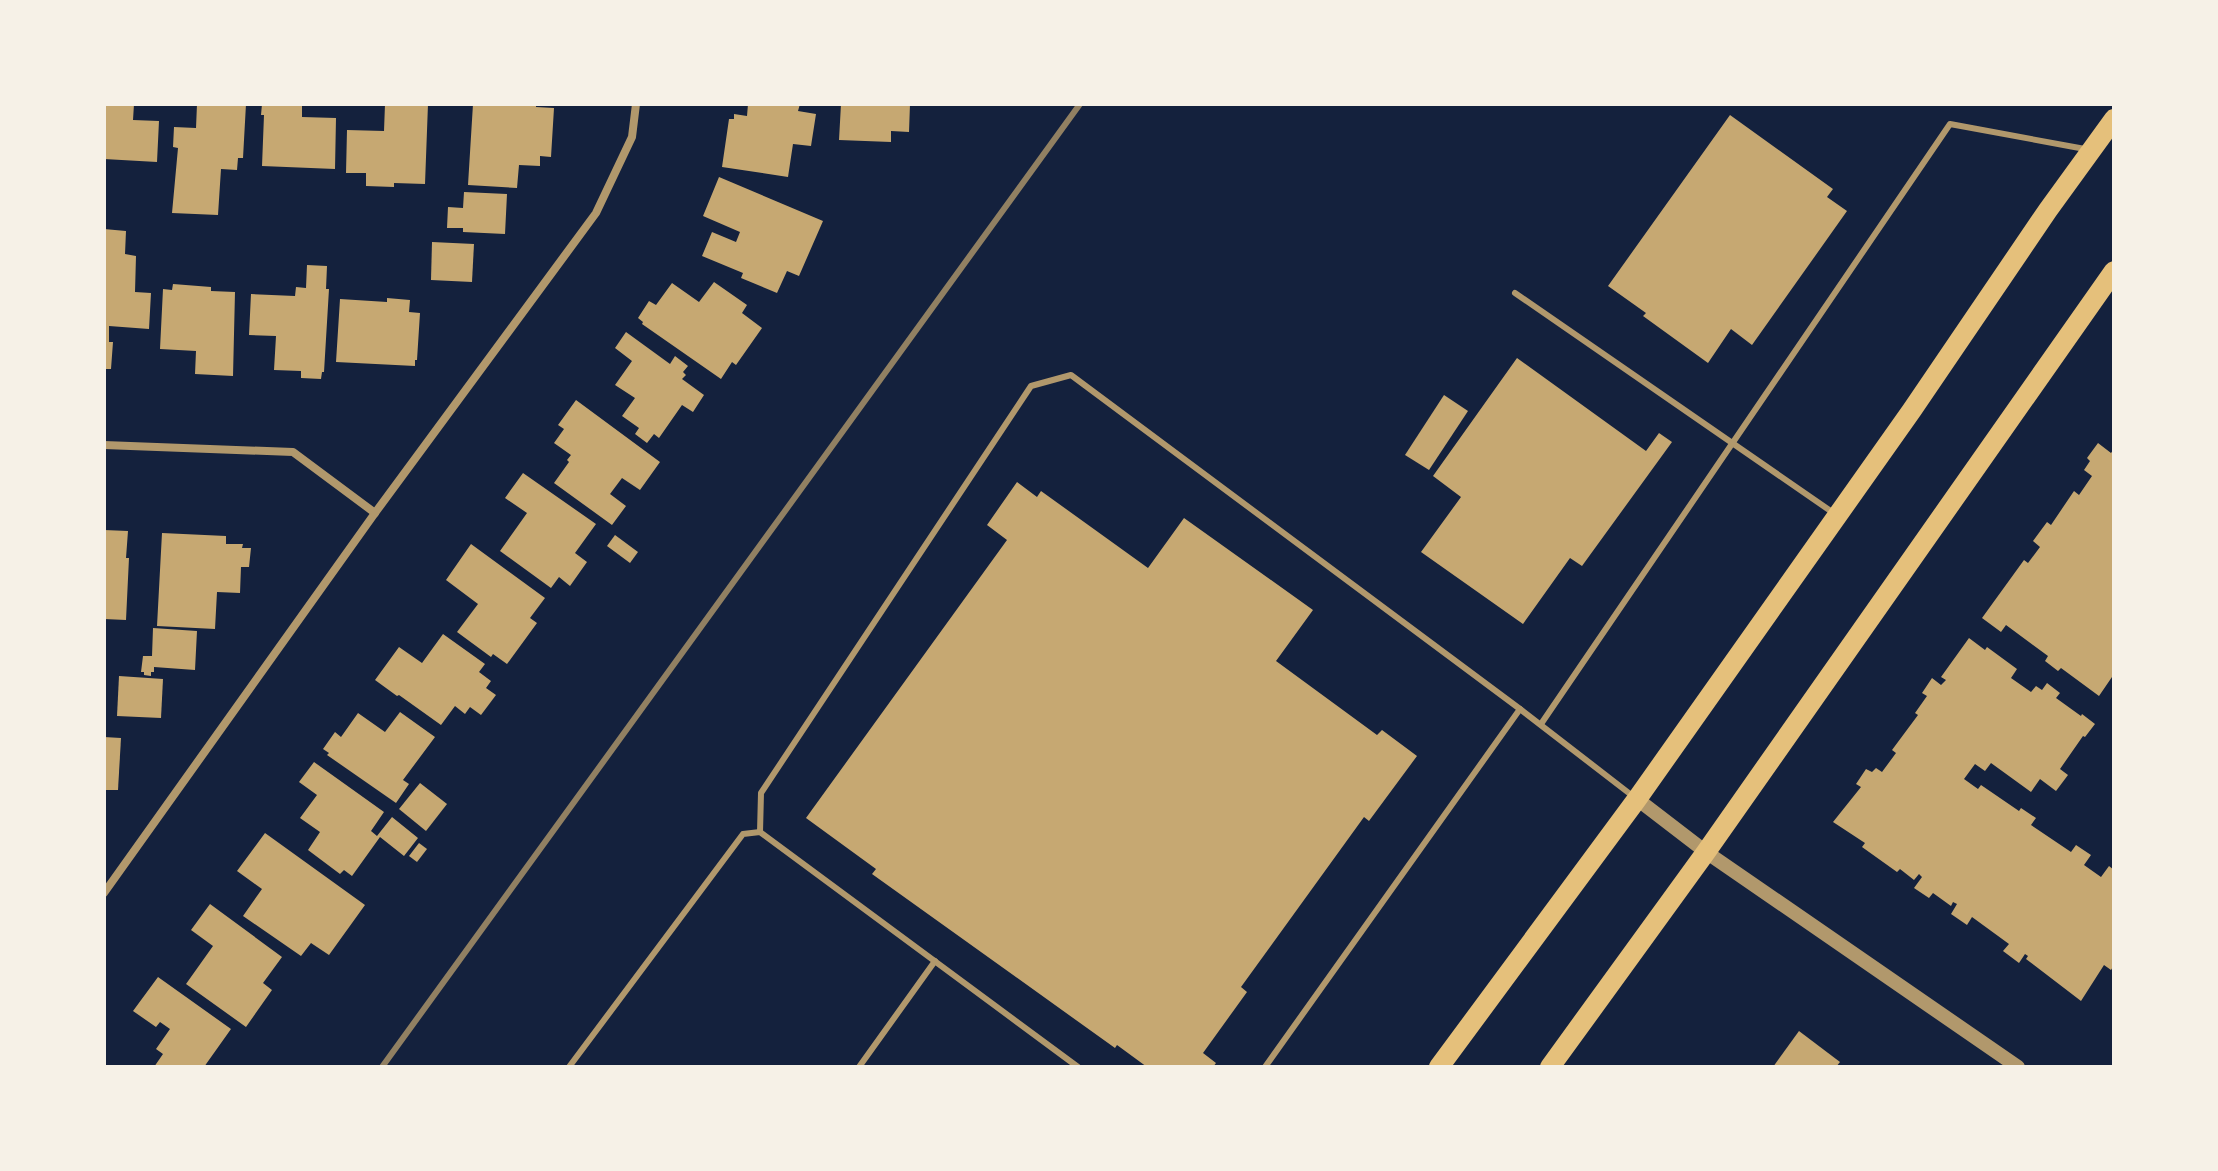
<svg xmlns="http://www.w3.org/2000/svg" width="2218" height="1171" font-family="'DejaVu Sans',sans-serif">
<rect width="100%" height="100%" fill="#14213d"/>
<g fill="#c6a872">
<polygon points="104,104 134,104 133,120 159,121 157,162 104,159"/>
<polygon points="197,104 226,106 226,104 246,104 243,158 238,158 237,170 221,169 218,215 172,213 178,148 173,147 174,127 196,128"/>
<polygon points="262,104 302,104 302,117 336,118 335,169 262,166 264,115 261,115"/>
<polygon points="385,104 428,104 425,184 394,183 394,187 366,186 366,173 346,173 347,130 384,131"/>
<polygon points="473,104 536,104 536,107 554,108 551,157 540,156 540,166 519,165 517,188 468,185"/>
<polygon points="748,104 800,104 798,111 816,114 811,146 793,144 788,177 722,167 729,119 734,119 734,114 747,116"/>
<polygon points="841,104 910,104 909,132 891,131 891,142 839,140"/>
<polygon points="1730,115 1833,189 1827,197 1847,211 1752,345 1731,329 1708,363 1643,316 1646,313 1608,286"/>
<polygon points="719,177 823,221 799,276 787,271 777,293 741,278 743,273 702,256 712,232 736,242 740,232 703,216"/>
<polygon points="464,192 507,194 505,234 463,232 463,228 447,228 448,207 463,208"/>
<polygon points="104,229 126,231 125,254 136,256 135,292 151,293 149,329 109,326 109,342 113,342 111,369 104,369"/>
<polygon points="432,242 474,244 472,282 431,280"/>
<polygon points="307,265 327,266 326,289 329,289 324,372 322,372 321,379 301,378 301,371 274,370 276,336 249,335 251,294 295,296 296,287 306,288"/>
<polygon points="714,282 747,305 742,313 762,328 736,365 732,362 721,379 642,324 643,322 638,318 649,301 656,305 672,283 699,302"/>
<polygon points="173,284 211,287 211,291 235,292 233,376 195,374 196,351 160,349 163,289 172,290"/>
<polygon points="387,298 410,300 409,312 420,313 417,360 415,360 415,366 336,362 340,299 387,302"/>
<polygon points="626,332 670,364 675,356 688,366 683,372 686,375 682,379 704,395 693,412 682,405 659,438 654,434 647,443 635,434 639,428 622,416 635,398 615,385 632,361 615,348"/>
<polygon points="1517,358 1646,451 1659,433 1672,442 1582,566 1570,558 1523,624 1421,552 1461,497 1433,476"/>
<polygon points="1444,395 1468,411 1429,470 1405,455"/>
<polygon points="576,400 660,462 640,490 622,478 610,494 626,506 612,525 554,483 569,462 567,460 571,455 554,443 564,429 558,425"/>
<polygon points="2098,443 2111,453 2114,449 2114,678 2112,677 2099,696 2061,668 2058,671 2045,661 2048,656 2006,625 2001,632 1982,618 2024,560 2028,563 2040,547 2033,541 2047,522 2051,525 2074,491 2079,495 2092,476 2084,470 2090,461 2087,458"/>
<polygon points="523,473 596,524 575,553 587,562 570,586 559,577 551,588 500,551 527,513 505,498"/>
<polygon points="1017,482 1037,497 1041,491 1148,568 1184,518 1313,610 1276,661 1377,735 1382,730 1417,756 1369,821 1364,817 1241,987 1247,992 1203,1053 1216,1063 1213,1067 1147,1067 1117,1045 1115,1048 872,874 876,869 806,818 1007,540 987,525"/>
<polygon points="104,530 128,531 126,558 129,558 126,620 104,619"/>
<polygon points="162,533 226,536 226,544 243,544 242,548 251,548 249,567 241,567 240,593 217,592 215,629 157,626"/>
<polygon points="615,535 638,552 630,563 607,546"/>
<polygon points="471,544 545,598 530,618 537,623 507,664 493,654 491,657 457,632 478,604 446,580"/>
<polygon points="153,628 197,631 195,670 154,667 154,672 151,672 151,676 144,675 144,672 141,672 143,656 152,656"/>
<polygon points="443,634 485,664 479,672 491,681 486,688 496,695 481,715 470,707 465,714 455,706 441,725 399,695 397,696 375,680 399,647 422,663"/>
<polygon points="1969,638 1985,650 1987,647 2017,669 2011,678 2031,692 2036,686 2042,690 2047,683 2060,693 2056,698 2081,716 2082,714 2095,724 2085,737 2083,736 2060,769 2068,775 2056,791 2040,779 2031,792 1991,763 1985,771 1975,764 1964,779 1978,789 1981,785 2019,811 2021,808 2036,818 2031,825 2071,852 2076,845 2091,855 2084,865 2101,877 2109,866 2114,870 2114,965 2111,970 2104,965 2081,1001 2026,959 2028,956 2025,954 2019,963 2003,951 2009,944 1972,917 1967,925 1951,914 1957,904 1953,902 1951,906 1933,893 1929,898 1914,888 1922,877 1919,874 1914,880 1900,869 1897,872 1862,847 1865,843 1833,822 1861,787 1856,784 1866,769 1872,772 1876,768 1882,772 1896,753 1892,750 1918,715 1915,713 1927,696 1922,693 1932,678 1941,685 1946,680 1941,677"/>
<polygon points="119,676 163,679 161,718 117,716"/>
<polygon points="400,712 435,737 403,780 409,784 396,803 327,755 329,753 323,749 335,732 341,737 358,713 385,732"/>
<polygon points="104,737 121,738 118,790 104,790"/>
<polygon points="314,762 384,812 371,831 377,836 392,817 418,838 404,856 380,837 352,876 344,870 340,874 308,850 320,832 300,818 317,795 299,782"/>
<polygon points="420,783 447,804 426,831 399,809"/>
<polygon points="265,833 365,905 329,955 311,943 301,956 243,916 262,889 237,871"/>
<polygon points="419,843 427,849 417,862 409,856"/>
<polygon points="210,904 282,957 263,983 272,990 246,1027 186,984 213,946 191,930"/>
<polygon points="158,977 231,1029 204,1067 154,1067 163,1054 156,1049 170,1029 160,1022 156,1027 133,1011"/>
<polygon points="1799,1031 1840,1062 1836,1067 1773,1067"/>
</g>
<g fill="none" stroke-linecap="round" stroke-linejoin="round">
<g stroke="#b1986c" stroke-width="6">
<polyline points="1515,293 1835,514"/>
<polyline points="1541,724 1950,124 2085,149"/>
<polyline points="760,832 761,793 1031,386 1071,375 1520,709 1634,797"/>
<polyline points="569,1067 743,834 760,832 1078,1067"/>
<polyline points="859,1067 935,961"/>
<polyline points="1265,1067 1520,709"/>
</g>
<g stroke="#b1986c" stroke-width="8">
<polyline points="104,445 293,452 375,513"/>
<polyline points="104,893 375,513 596,213 632,137 636,104"/>
</g>
<polyline stroke="#b1986c" stroke-width="14" points="1637,799 1706,852 2018,1067"/>
<g stroke="#e5c07b" stroke-width="20">
<polyline points="1439,1067 1637,799 1912,410 2048,210 2114,119"/>
<polyline points="1550,1067 1706,852 2114,271"/>
</g>
<polyline stroke="#918062" stroke-width="6" points="382,1067 1080,104"/>
</g>
<rect width="2218" height="1171" fill="none" stroke="#f6f1e7" stroke-width="212"/>
</svg>
